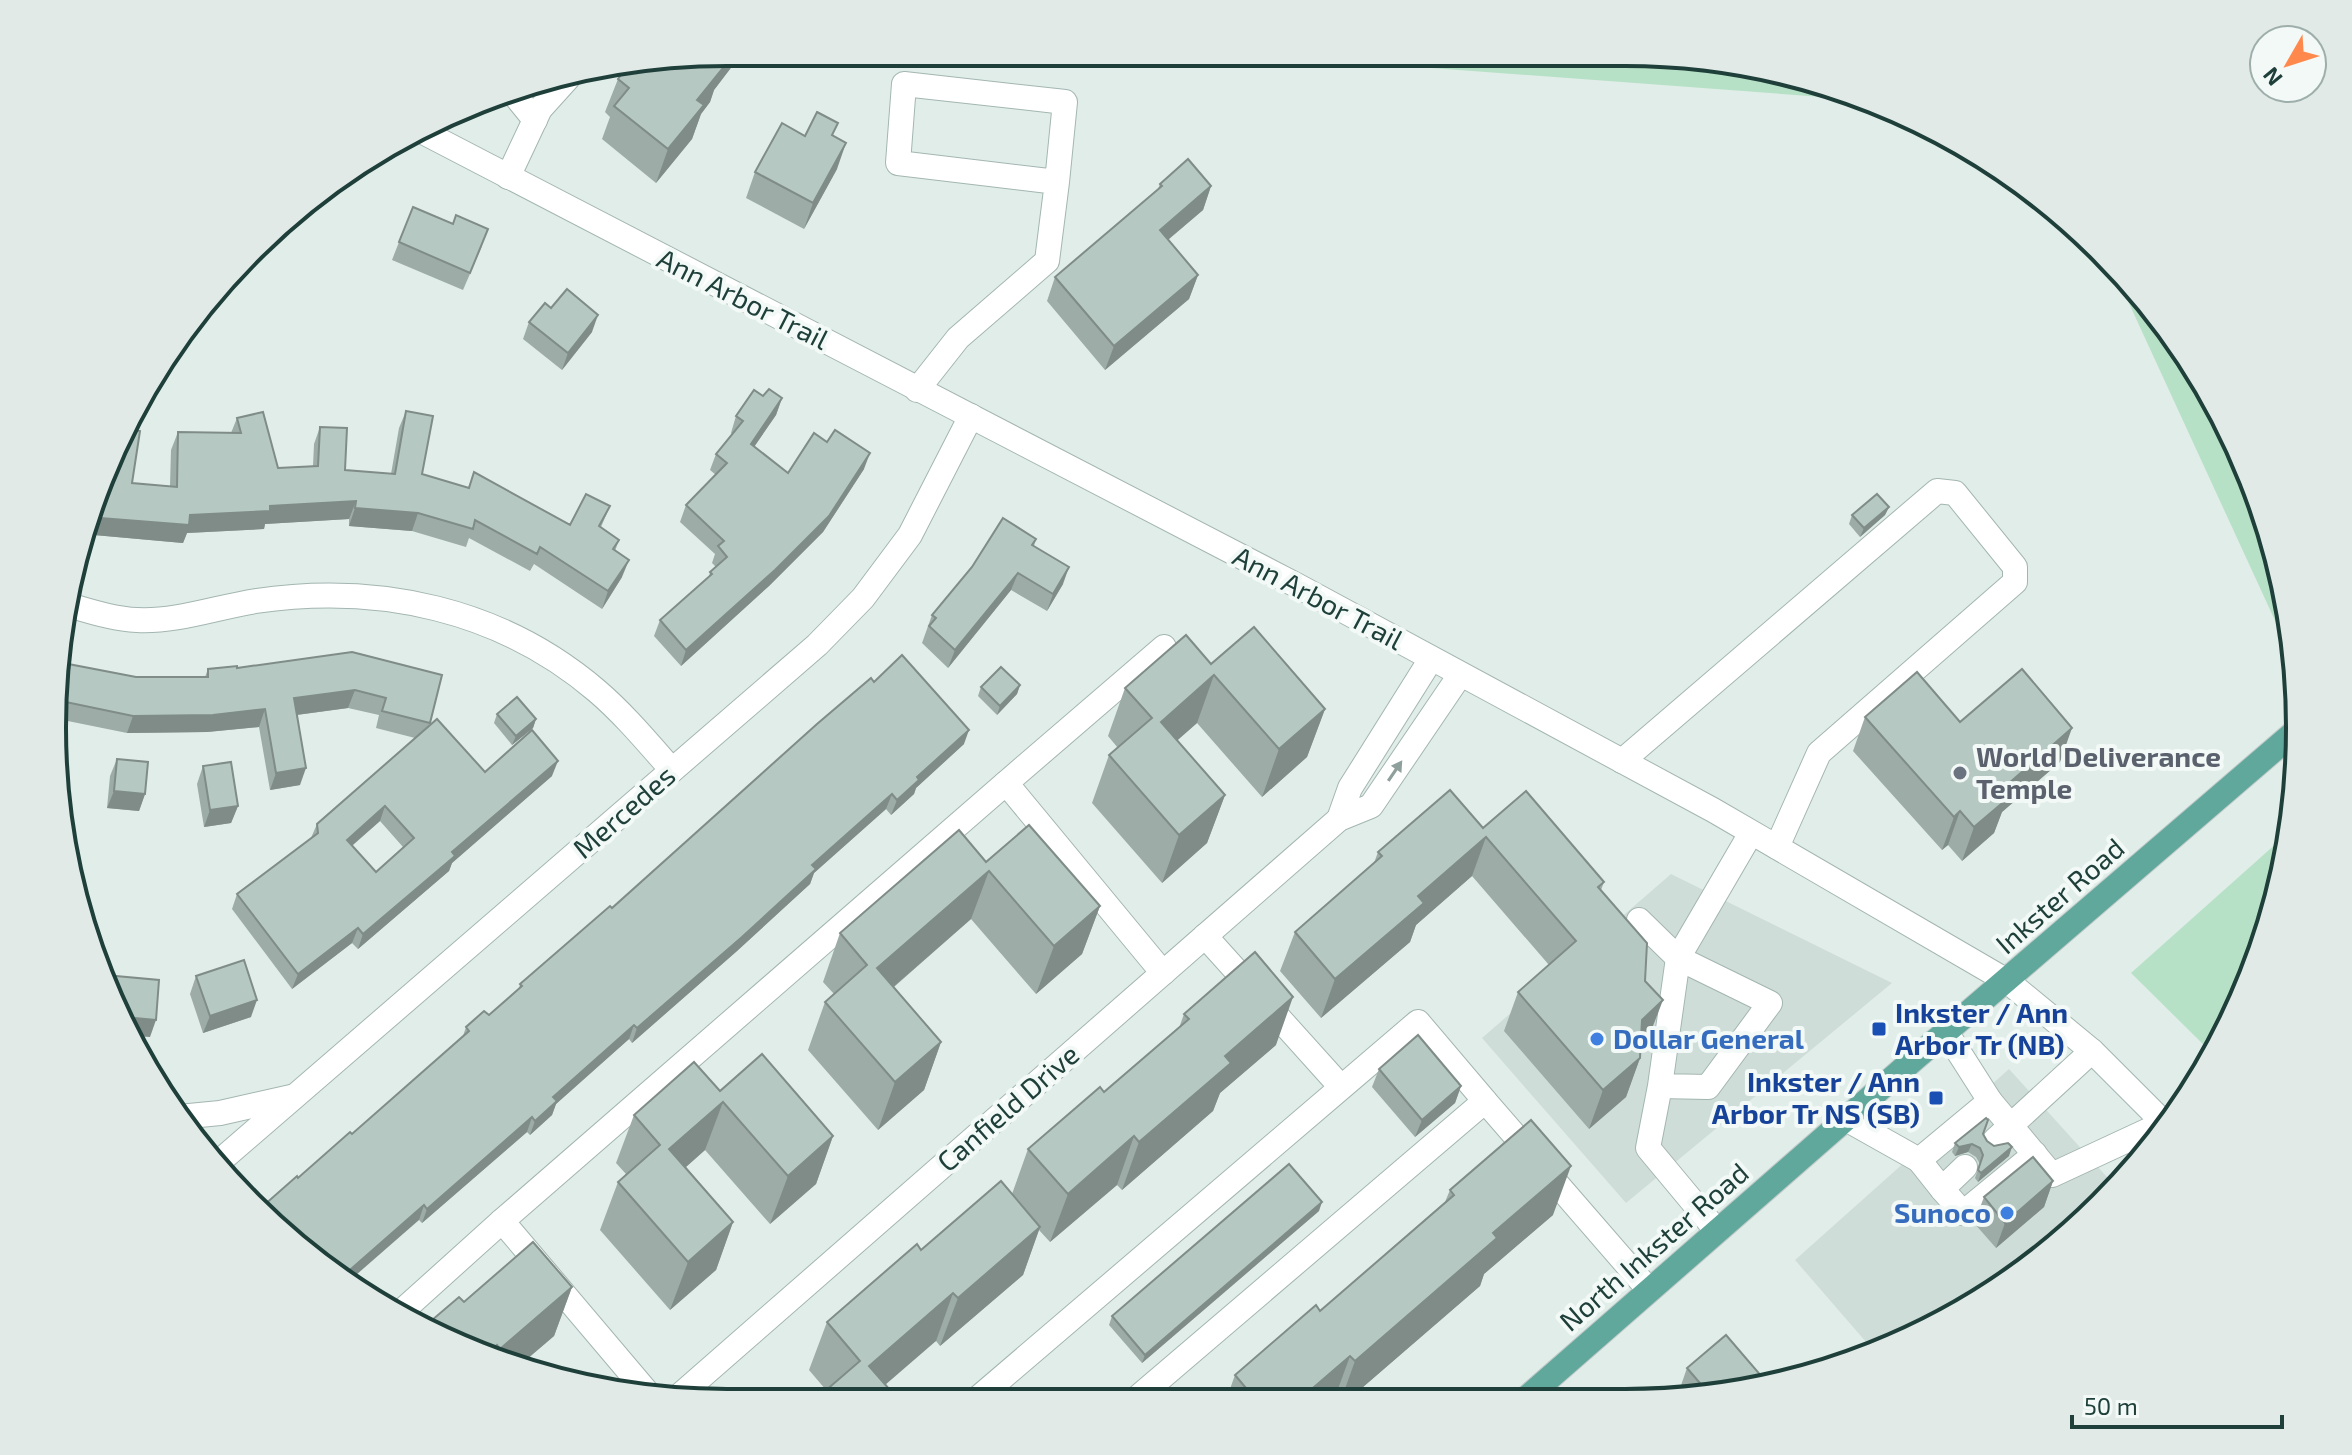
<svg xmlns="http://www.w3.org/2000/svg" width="2352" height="1455" font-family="'Exo 2',sans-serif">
<rect width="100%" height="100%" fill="#e1ede9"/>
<g fill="#cfddd8">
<polygon points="1671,874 1892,983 1626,1203 1482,1038"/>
<polygon points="2009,1069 2116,1187 2070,1235 1962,1313 1873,1350 1795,1260"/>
</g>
<g fill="#b7e1c6">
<polygon points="1258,55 1712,58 1876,101"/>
<polygon points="2110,262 2132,282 2209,389 2264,510 2294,639 2295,664"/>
<polygon points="2289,832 2277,902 2231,1026 2213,1054 2131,973"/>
</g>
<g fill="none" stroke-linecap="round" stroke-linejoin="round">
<defs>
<g id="minor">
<polyline points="509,88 535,120"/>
<polyline points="425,133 1298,586 1713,810 2007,981 2092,1051 2168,1127"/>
<polyline points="508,177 540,109 568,78"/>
<polyline points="917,390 958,338 1047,261 1057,182 898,163 904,84 1065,102 1057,182"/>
<path d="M72,606C93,612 114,619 137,620C177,622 217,607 256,601C379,583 501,609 597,691C625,715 648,743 672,770"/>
<polyline points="1622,761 1937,491 1955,493 2015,567 2015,582 1819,753 1777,847"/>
<polyline points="1006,783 1164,647"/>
<polyline points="1339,819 1350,788 1431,659"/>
<polyline points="1639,920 1678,958 1751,833"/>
<polyline points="1205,936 1341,1087"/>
<polyline points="1660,1086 1678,958 1770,1003 1708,1087 1660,1086 1648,1148 1717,1231"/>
<polyline points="1485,1101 1649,1290"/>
<polyline points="1990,1101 2052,1175 2164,1123"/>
<polyline points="179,1117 220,1113 291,1097"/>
<polyline points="1846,1119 1919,1160 1990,1101 1946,1032"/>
<polyline points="1995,1140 2092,1051"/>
<polyline points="1919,1160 1942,1189 1965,1167"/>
<polyline points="220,1161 817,645 863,598 910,535 971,416"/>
<polyline points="1942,1189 1963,1213 2035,1154"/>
<polyline points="502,1221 651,1397"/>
<polyline points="401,1312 502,1221 1006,783 1163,973"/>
<polyline points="678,1397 1339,819 1371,806 1460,675"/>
<polyline points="977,1399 1418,1022 1485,1101 1136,1399"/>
</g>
<polyline id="major" points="1523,1401 1912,1061 2297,730"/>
</defs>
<use href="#minor" stroke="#a3b6b1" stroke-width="26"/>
<use href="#major" stroke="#c0cac8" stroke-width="26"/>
<use href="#minor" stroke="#fff" stroke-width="24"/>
<use href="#major" stroke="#60a89c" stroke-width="24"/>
</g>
<g fill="#9daca7" fill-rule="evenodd">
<polygon points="728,52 743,52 714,90 710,102 701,114 692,139 656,183 602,139 610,117 605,112 618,79"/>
<polygon points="833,135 837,169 804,229 746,198 755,172 805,136"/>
<polygon points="1160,184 1211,186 1203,210 1168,240 1198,275 1189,299 1105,370 1047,301 1055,277 1158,189"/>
<polygon points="399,242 482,246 463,290 392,260"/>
<polygon points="551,308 592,332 562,370 523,339 529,322"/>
<polygon points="763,396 782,398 776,415 754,447 788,473 864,469 823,532 769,586 681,666 654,636 660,620 709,577 710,572 716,567 712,563 715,554 680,522 686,505 716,475 710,470 716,454 732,434 731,433 736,416"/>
<polygon points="406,411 422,474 468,488 474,472 570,525 610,506 601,527 619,540 615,551 622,577 602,609 534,564 530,571 469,538 466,547 412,531 349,526 349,519 265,524 264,529 187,533 183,543 94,535 84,530 88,511 128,429 132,483 170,486 171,450 178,432 231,433 237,418 278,468 313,466 314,444 320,427 345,470 391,474 399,428"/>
<polygon points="1889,507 1885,515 1860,537 1849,524 1852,515"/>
<polygon points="1036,539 1034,546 1063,584 1047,611 1011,590 948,668 922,643 932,615"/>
<path d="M352,652L430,723L428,727L485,772L552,776L452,863L449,871L358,949L352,943L292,989L232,909L237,894L311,838L317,824L415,738L376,728L379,715L348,708L297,715L300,785L270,790L259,727L207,732L127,733L53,718L63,663L136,677H205L208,669L237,668ZM380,821L403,847L376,872L352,846Z"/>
<polygon points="1211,664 1325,709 1307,757 1262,797 1197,723 1177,740 1225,795 1207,843 1162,883 1092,803 1109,755 1118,748 1108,736 1125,688"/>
<polygon points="874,682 964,744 916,788 914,794 891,815 886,809 814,873 810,884 737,951 632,1043 629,1039 556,1104 552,1115 530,1135 527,1132 422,1223 419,1220 298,1178 352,1134 463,1036 466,1027 489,1015 519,989 520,984 612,908"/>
<polygon points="1020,685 1017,694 997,715 978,696 981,687"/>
<polygon points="497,714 536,719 533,728 512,745 494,723"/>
<polygon points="1865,717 1960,722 2060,762 2002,812 1994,833 1962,861 1948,845 1942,850 1853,751"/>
<polygon points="117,759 145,794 139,811 107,808 110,776"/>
<polygon points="203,766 238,806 231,823 204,827 197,784"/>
<polygon points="1483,828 1604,882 1601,890 1645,981 1648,1039 1641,1047 1640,1058 1626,1097 1589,1129 1504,1031 1518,992 1549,965 1472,876 1416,925 1410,942 1321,1018 1280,971 1295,932 1374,863 1378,852"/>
<polygon points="986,862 1100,906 1082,954 1036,994 971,919 894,987 941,1042 924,1090 878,1130 808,1050 825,1002 834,994 823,982 840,933"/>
<polygon points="196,976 251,1017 203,1033 190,994"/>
<polygon points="1184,1014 1276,1045 1220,1093 1213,1111 1122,1190 1117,1185 1050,1242 1039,1230 1023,1275 940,1346 936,1341 826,1390 809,1370 827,1322 921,1250 1012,1194 1028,1149 1104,1092 1179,1028"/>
<polygon points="1379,1069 1461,1086 1455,1103 1415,1137 1372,1087"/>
<polygon points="720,1091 833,1136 816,1184 770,1224 705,1150 686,1167 733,1222 716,1270 670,1310 600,1230 618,1182 626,1174 616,1163 634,1115"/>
<polygon points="1983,1134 1987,1141 2009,1156 1978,1182 1975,1178 1980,1164 1976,1157 1968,1152 1955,1156 1952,1152 1955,1143"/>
<polygon points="2053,1181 2044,1207 1996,1248 1974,1223 1984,1197"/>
<polygon points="1450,1190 1553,1215 1484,1274 1480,1286 1348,1400 1226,1400 1235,1375 1320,1311 1445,1202"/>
<polygon points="1319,1211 1142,1363 1109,1325 1112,1316"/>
<polygon points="572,1287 554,1336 520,1365 469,1352 464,1302"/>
<polygon points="1687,1368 1769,1385 1682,1399 1678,1394"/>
</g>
<g fill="#7f8c88">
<polygon points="730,52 743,52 714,90 710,102 701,114 692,139 656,183 668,149 697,100"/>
<polygon points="846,143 837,169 804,229 813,203"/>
<polygon points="1211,186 1203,210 1151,254 1160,230"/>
<polygon points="1198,275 1189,299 1105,370 1114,346"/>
<polygon points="598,315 592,332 562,370 568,353"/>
<polygon points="782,398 776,415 745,460 751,444"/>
<polygon points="870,453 864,469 823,532 769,586 681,666 686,650"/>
<polygon points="356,501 349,519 265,524 264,529 187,533 183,543 94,535 100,518 190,515 270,506"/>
<polygon points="1889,507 1885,515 1860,537 1864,528"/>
<polygon points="355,508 418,513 412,531 349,526"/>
<polygon points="629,560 622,577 602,609 608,591"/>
<polygon points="1069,567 1063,584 1047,611 1053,594"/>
<polygon points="1018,573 1011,590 948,668 955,650"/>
<polygon points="1214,675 1197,723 1144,770 1161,722"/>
<polygon points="1020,685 1017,694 997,715 1000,706"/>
<polygon points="355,690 348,708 288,716 294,698"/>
<polygon points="265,709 259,727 207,732 127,733 133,716"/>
<polygon points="1325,709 1307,757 1262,797 1279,749"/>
<polygon points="536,719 533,728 512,745 516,736"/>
<polygon points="2072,728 2060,762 2002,812 1994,833 1962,861 1974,827 2000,791"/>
<polygon points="969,730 964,744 916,788 914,794 891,815 897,800 917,777"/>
<polygon points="558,761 552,776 452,863 449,871 358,949 363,934 452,852"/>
<polygon points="306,768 300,785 270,790 276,773"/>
<polygon points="114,791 145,794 139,811 107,808"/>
<polygon points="892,794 886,809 814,873 810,884 737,951 632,1043 637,1028 812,865"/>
<polygon points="1225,795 1207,843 1162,883 1179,835"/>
<polygon points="238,806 231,823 204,827 210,810"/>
<polygon points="385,806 380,821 341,855 347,840"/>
<polygon points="1960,811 1948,845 1942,850 1954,817"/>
<polygon points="1486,837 1472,876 1416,925 1410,942 1321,1018 1335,979 1418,896"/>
<polygon points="989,871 971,919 860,1016 877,968"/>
<polygon points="1100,906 1082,954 1036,994 1054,946"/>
<polygon points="358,928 352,943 292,989 298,974"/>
<polygon points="1293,997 1276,1045 1220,1093 1213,1111 1122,1190 1139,1142 1225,1056"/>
<polygon points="257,1000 251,1017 203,1033 210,1016"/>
<polygon points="1663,1000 1648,1039 1628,1059 1642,1020"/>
<polygon points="124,1017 156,1020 150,1037 133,1036"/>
<polygon points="634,1025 629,1039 556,1104 552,1115 530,1135 535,1121 553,1097"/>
<polygon points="941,1042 924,1090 878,1130 895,1082"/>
<polygon points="1640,1058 1626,1097 1589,1129 1603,1090"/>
<polygon points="1461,1086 1455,1103 1415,1137 1422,1120"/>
<polygon points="723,1102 705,1150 652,1197 669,1149"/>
<polygon points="532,1117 527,1132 422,1223 427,1209"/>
<polygon points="833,1136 816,1184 770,1224 788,1176"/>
<polygon points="1134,1136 1117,1185 1050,1242 1068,1194"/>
<polygon points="1972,1144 1968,1152 1955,1156 1959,1147"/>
<polygon points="2012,1147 2009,1156 1978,1182 1981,1173"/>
<polygon points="1571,1166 1553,1215 1484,1274 1480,1286 1348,1400 1341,1400 1355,1361 1493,1233"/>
<polygon points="2053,1181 2044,1207 1996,1248 2005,1223"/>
<polygon points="1322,1202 1319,1211 1142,1363 1145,1355"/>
<polygon points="424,1205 419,1220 348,1282 342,1278 343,1276"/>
<polygon points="733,1222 716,1270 670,1310 688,1262"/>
<polygon points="1040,1227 1023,1275 940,1346 958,1298"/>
<polygon points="572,1287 554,1336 520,1365 497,1359 500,1349"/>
<polygon points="953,1293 936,1341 870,1398 869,1366"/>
<polygon points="497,1345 492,1358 484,1356"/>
<polygon points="1350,1356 1334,1400 1299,1400"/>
</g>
<g fill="#b6c8c2" stroke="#7f8c88" stroke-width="2" fill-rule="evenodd">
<polygon points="730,52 720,66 723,68 697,100 704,105 668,149 614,106 629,88 618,79 625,69"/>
<polygon points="817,112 838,123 832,135 846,143 813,203 755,172 782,123 805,136"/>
<polygon points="1188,159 1211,186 1160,230 1198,275 1114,346 1055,277 1162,186 1160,184"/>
<polygon points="413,207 453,224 456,215 488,229 470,273 399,242"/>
<polygon points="567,289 598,315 568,353 529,322 545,303 551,308"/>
<polygon points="769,389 782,398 751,444 788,473 814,433 827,442 835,430 870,453 829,516 775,570 686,650 660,620 712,574 710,572 727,557 718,546 724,541 686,505 727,463 716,454 743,421 736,416 754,390 763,396"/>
<polygon points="406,411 433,416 422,474 469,488 474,472 570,525 586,494 610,506 599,526 619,540 613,549 629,560 608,591 540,547 537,554 475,520 473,529 418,513 355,508 356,501 270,506 270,511 190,515 189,525 100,518 88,511 104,477 108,479 110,465 128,429 140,431 132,483 177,487 178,432 241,433 237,418 263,412 278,468 318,466 320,427 347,428 345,470 395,474"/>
<polygon points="1877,494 1889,507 1864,528 1852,515"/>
<polygon points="1003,518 1036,539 1032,545 1069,567 1053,594 1018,573 955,650 929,626 936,618 932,615 972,567"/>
<polygon points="1254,627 1325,709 1279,749 1214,675 1161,722 1225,795 1179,835 1109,755 1152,718 1125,688 1186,635 1211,664"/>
<polygon points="352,652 442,675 430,723 382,711 386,698 355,690 294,698 306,768 276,773 265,709 213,715 133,716 56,700 63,663 136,677 208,677 208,669 237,666 237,668"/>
<polygon points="902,655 969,730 917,777 919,780 897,800 892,794 812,865 816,869 742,937 637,1028 634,1025 553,1097 557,1101 535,1121 532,1117 427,1209 424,1205 343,1276 345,1278 344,1279 317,1264 263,1206 297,1176 298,1178 350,1132 352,1134 469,1031 466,1027 484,1011 489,1015 522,986 520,984 610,906 612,908 817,724 871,678 874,682"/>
<polygon points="1001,667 1020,685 1000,706 981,687"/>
<polygon points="2022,669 2072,728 2000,791 2007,799 1974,827 1960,811 1954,817 1865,717 1917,672 1960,722"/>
<polygon points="517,697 536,719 516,736 497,714"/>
<path d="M437,719L485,772L532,730L558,761L452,852L455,856L363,934L358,928L298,974L237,894L318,833L317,824ZM385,806L414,838L376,872L347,840Z"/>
<polygon points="56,748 62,750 58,762"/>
<polygon points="117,759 148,762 145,794 114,791"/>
<polygon points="231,762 238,806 210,810 203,766"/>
<polygon points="1450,790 1483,828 1526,791 1604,882 1598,887 1647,943 1645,981 1663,1000 1642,1020 1640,1058 1603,1090 1518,992 1576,941 1486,837 1418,896 1424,903 1335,979 1295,932 1382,856 1378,852"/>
<polygon points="1029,825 1100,906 1054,946 989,871 877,968 941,1042 895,1082 825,1002 867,965 840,933 959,830 986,862"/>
<polygon points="1255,952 1293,997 1225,1056 1231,1063 1139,1142 1134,1136 1068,1194 1028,1149 1100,1087 1104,1092 1189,1019 1184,1014"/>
<polygon points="244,960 257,1000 210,1016 196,976"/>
<polygon points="105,975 159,980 156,1020 124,1017 105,978"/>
<polygon points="1418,1035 1461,1086 1422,1120 1379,1069"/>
<polygon points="762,1054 833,1136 788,1176 723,1102 669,1149 733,1222 688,1262 618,1182 660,1145 634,1115 694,1062 720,1091"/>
<polygon points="1986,1118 1988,1120 1983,1134 1987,1141 1994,1146 2008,1143 2012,1147 1981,1173 1978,1170 1983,1155 1980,1148 1972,1144 1959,1147 1955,1143"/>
<polygon points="1531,1120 1571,1166 1493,1233 1497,1238 1355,1361 1350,1356 1299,1400 1256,1400 1235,1375 1316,1305 1320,1311 1454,1195 1450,1190"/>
<polygon points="2033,1157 2053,1181 2005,1223 1984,1197"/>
<polygon points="1289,1164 1322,1202 1145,1355 1112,1316"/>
<polygon points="1001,1181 1040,1227 958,1298 953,1293 869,1366 897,1398 817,1398 860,1361 827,1322 917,1244 921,1250"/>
<polygon points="533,1242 572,1287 500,1349 497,1345 484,1356 469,1352 425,1326 459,1297 464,1302"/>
<polygon points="1726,1335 1769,1385 1710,1395 1687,1368"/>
</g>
<defs><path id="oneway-solid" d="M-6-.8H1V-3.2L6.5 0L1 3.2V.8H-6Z" transform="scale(2)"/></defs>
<use fill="#8fa09c" href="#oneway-solid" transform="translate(1395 771) rotate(-56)"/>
<circle fill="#6b7280" stroke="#f2f9f6" stroke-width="3" cx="1960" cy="773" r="8"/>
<g fill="#1a4fb4" stroke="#f2f9f6" stroke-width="3">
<rect x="1871" y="1021" width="16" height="16" rx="4"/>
<rect x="1928" y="1090" width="16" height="16" rx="4"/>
</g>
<g fill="#3f7fe0" stroke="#f2f9f6" stroke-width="3">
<circle cx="1597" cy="1039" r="8"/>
<circle cx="2007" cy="1213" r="8"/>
</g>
<g text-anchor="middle" stroke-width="8" stroke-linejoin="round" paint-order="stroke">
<g font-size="28" fill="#1f403a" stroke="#f2f9f6">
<text transform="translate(743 299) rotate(27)" y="10">Ann Arbor Trail</text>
<text transform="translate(1318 598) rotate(28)" y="10">Ann Arbor Trail</text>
<text transform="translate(624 812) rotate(-41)" y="10">Mercedes</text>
<text transform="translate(2060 896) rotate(-41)" y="10">Inkster Road</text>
<text transform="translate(1008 1108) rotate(-41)" y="10">Canfield Drive</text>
<text transform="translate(1654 1247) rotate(-41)" y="10">North Inkster Road</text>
</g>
<g font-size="28" font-weight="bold" fill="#5b616d" stroke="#f2f9f6" text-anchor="start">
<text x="1976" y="767">World Deliverance<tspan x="1976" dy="32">Temple</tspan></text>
</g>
<g font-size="28" font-weight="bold" fill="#164399" stroke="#f2f9f6" text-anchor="start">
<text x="1895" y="1023">Inkster / Ann<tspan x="1895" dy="32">Arbor Tr (NB)</tspan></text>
<text x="1920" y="1092" text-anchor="end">Inkster / Ann<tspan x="1920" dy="32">Arbor Tr NS (SB)</tspan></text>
</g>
<g font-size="28" font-weight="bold" fill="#366cbe" stroke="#f2f9f6" text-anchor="start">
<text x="1613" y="1049">Dollar General</text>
<text x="1991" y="1223" text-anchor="end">Sunoco</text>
</g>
</g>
<path d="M0 0H2352V1455H0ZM727 66H1625A661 661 0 0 1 2286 727V728A661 661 0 0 1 1625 1389H727A661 661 0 0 1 66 728V727A661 661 0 0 1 727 66Z" fill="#e1eae7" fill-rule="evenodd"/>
<path fill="none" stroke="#1f403a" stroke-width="4" d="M727 66H1625A661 661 0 0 1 2286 727V728A661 661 0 0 1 1625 1389H727A661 661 0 0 1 66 728V727A661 661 0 0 1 727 66Z"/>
<g transform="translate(2288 64) rotate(231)"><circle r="38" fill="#f2f9f6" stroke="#9eafab" stroke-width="2"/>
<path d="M0-6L14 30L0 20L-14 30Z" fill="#ff894d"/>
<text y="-12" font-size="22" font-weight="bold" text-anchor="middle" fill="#1f403a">N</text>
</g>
<path d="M2072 1415v12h210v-12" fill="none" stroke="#1f403a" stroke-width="4"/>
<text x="2084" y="1415" font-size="24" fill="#1f403a" stroke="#f2f9f6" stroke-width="6" paint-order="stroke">50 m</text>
</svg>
